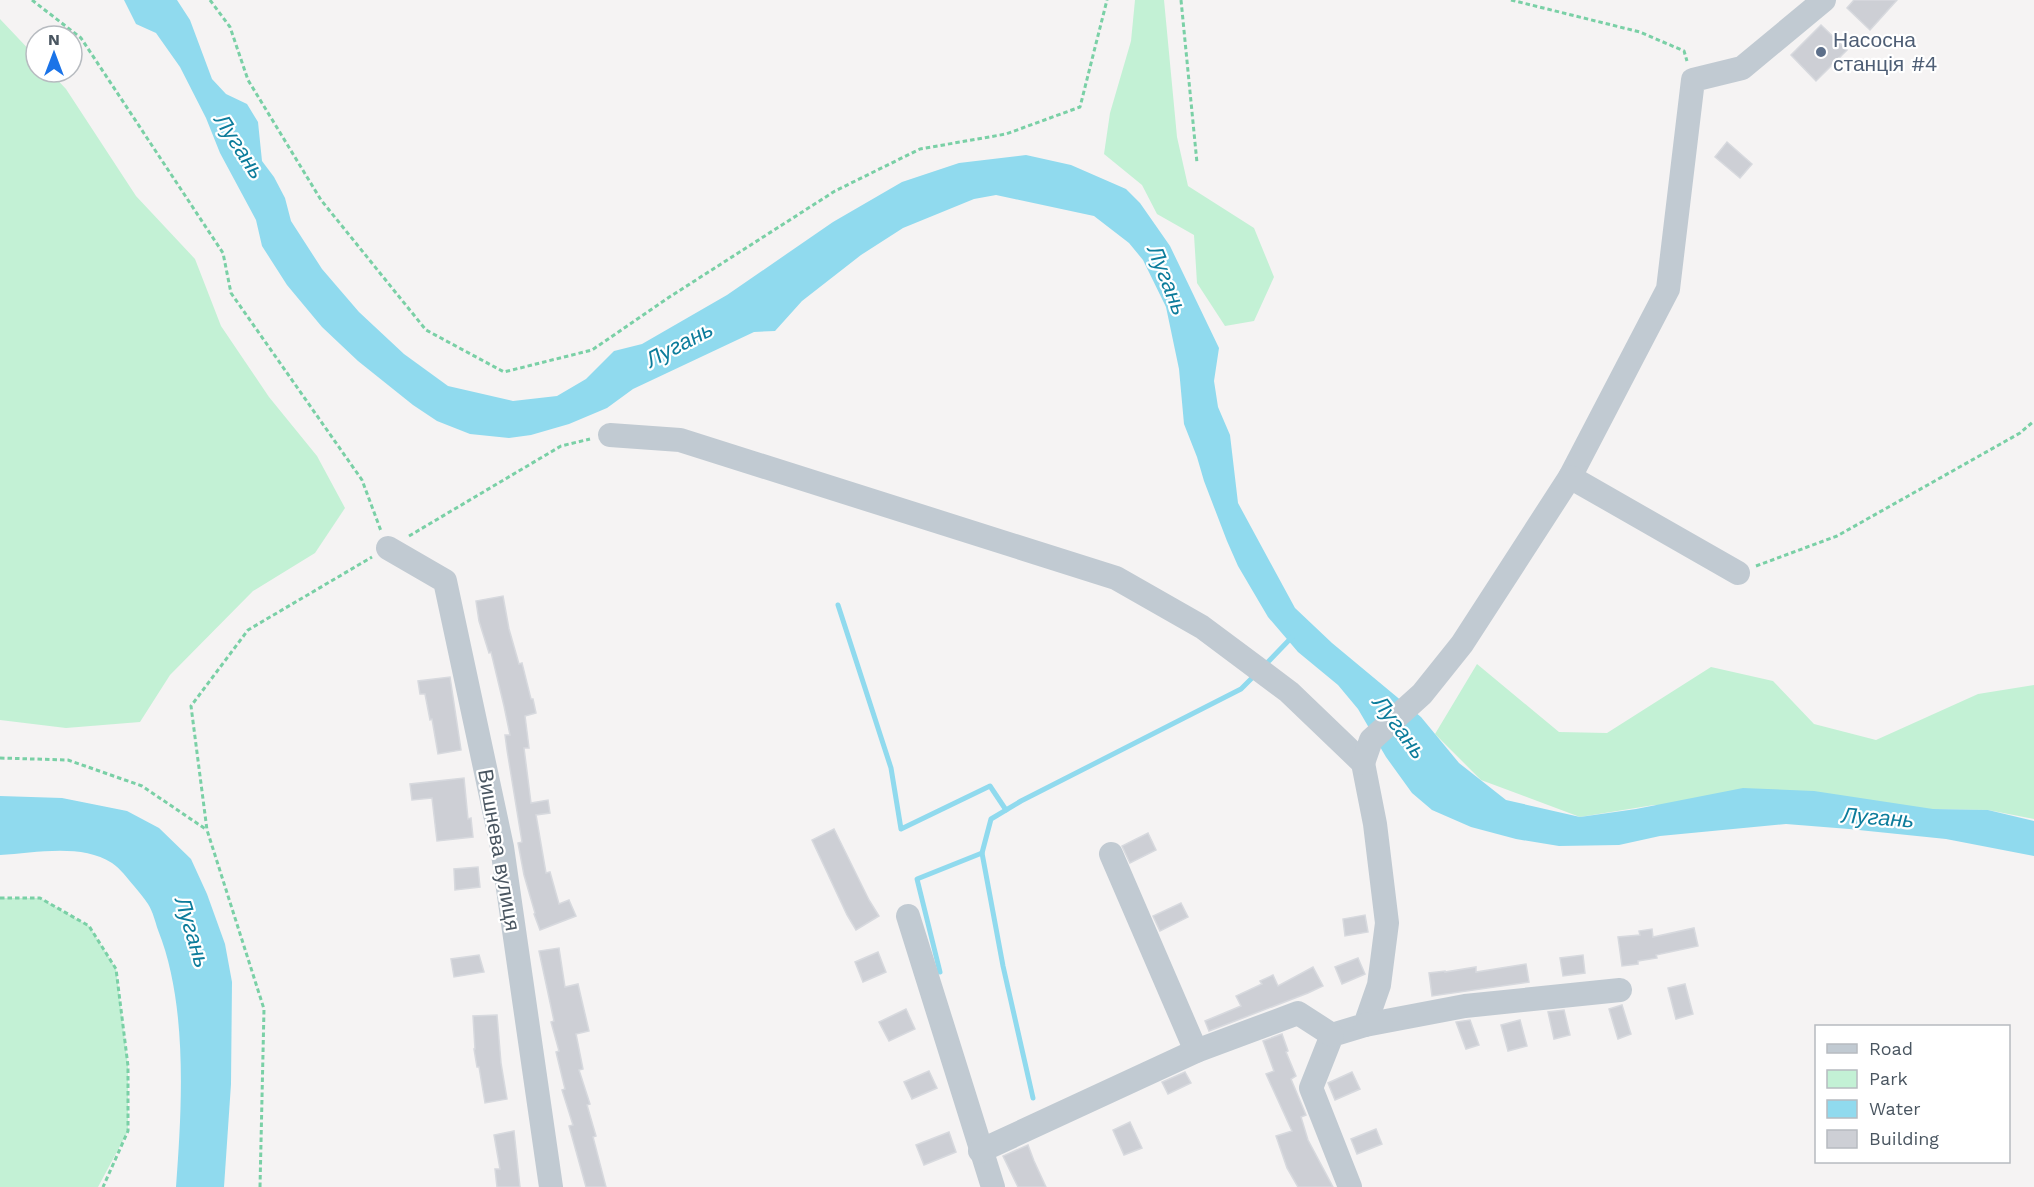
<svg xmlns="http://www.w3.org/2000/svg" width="2034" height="1187" font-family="'Work Sans',sans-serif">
<rect width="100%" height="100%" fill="#f5f3f3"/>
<g fill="#c3f1d5">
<polygon points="1135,0 1164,0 1177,137 1188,186 1254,228 1274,277 1254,321 1225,326 1197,283 1194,235 1157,214 1142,185 1104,154 1110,113 1131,41"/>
<polygon points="0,19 36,57 36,72 50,72 66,89 136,196 195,259 221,326 269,397 317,456 345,508 315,553 253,591 170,675 140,722 66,728 0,720"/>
<polygon points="1477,664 1559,732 1607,733 1711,667 1773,681 1814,724 1876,740 1978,694 2034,685 2034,819 1988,810 1654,805 1580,817 1481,780 1435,734"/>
<polygon points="0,898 40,898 89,926 116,969 128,1066 128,1131 98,1187 0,1187"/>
</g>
<g fill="#90daee">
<polygon points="124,0 177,0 190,20 212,79 226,94 247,104 258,122 262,161 274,177 285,198 291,221 322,269 359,312 404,354 448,386 513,401 557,396 586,379 614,351 642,344 727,295 833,222 902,182 959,163 1026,155 1071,165 1126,189 1140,203 1170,246 1219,348 1214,381 1218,407 1230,435 1238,503 1295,608 1332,643 1421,717 1459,763 1506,800 1580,817 1636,809 1743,788 1814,791 1933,809 1988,810 2034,821 2034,856 1946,839 1849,829 1786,824 1660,836 1619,845 1559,846 1516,839 1471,827 1432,810 1412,793 1386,757 1358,709 1338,685 1298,652 1268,617 1238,566 1227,541 1204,481 1197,457 1184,424 1179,369 1166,307 1143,260 1129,243 1094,216 996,195 974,199 903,228 861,255 802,301 775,331 754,332 633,389 607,408 569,424 531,435 509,438 470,434 437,421 413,405 358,361 322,327 287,285 262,246 256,220 220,153 206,118 180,67 156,33 136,24"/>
<path d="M0,796L62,798L127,811L159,828L191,859L207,894L225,944L232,982L231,1084L224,1187H176C182,1107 188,1005 158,930C155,921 153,912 148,904C144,898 139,892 134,886C128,879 120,868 112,863C81,843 35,853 0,855Z"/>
</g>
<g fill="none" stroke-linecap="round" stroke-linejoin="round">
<g stroke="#90daee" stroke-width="5">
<polyline points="838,605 891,768 901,829 990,786 1006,810"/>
<polyline points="1265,665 1292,637"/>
<polyline points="940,972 917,879 982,853"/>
<polyline points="1033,1098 1003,966 982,853 991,819 1021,801 1241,689 1256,674"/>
</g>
</g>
<g fill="#cdcfd5" stroke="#d7d9de" stroke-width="1.5">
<polygon points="1854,0 1897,0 1870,30 1847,8"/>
<polygon points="1821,25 1847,50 1816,81 1791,55"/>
<polygon points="1727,142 1752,164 1740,178 1715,157"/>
<polygon points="503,596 509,629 519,664 522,663 531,699 533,699 536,713 525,716 529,748 524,748 531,803 548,800 550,813 536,815 546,873 550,872 559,904 569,900 576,916 540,930 534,914 535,913 524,875 518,843 522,842 507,750 505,735 510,735 504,706 491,652 489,653 479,621 476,601"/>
<polygon points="450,677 461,750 438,754 432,719 430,720 425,694 420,694 418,681"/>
<polygon points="464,778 468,819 471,818 473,837 437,841 432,798 412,800 410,784"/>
<polygon points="834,829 869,900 879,916 856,930 847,915 812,840"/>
<polygon points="1148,833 1156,850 1130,863 1122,846"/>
<polygon points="478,867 480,887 455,890 454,869"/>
<polygon points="1181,903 1188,917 1160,931 1153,916"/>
<polygon points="1365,915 1368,932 1345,936 1343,919"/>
<polygon points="1694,928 1698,946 1656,955 1657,958 1638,961 1638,964 1622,966 1618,937 1640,935 1639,931 1652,929 1653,937"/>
<polygon points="559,948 565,987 578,984 589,1031 576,1034 583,1069 579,1070 590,1104 587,1105 596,1136 593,1137 606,1187 586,1187 569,1126 573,1125 562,1090 565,1089 556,1052 559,1051 551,1022 554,1021 539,951"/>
<polygon points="878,952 886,972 863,982 855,962"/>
<polygon points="479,955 484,972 454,977 451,959"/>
<polygon points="1583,955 1585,973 1563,976 1560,958"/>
<polygon points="1358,958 1365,974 1342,984 1335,967"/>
<polygon points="1526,964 1529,982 1432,996 1429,973 1445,971 1445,972 1476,967 1476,972"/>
<polygon points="1313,967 1323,986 1308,993 1209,1031 1205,1021 1241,1006 1236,996 1262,984 1260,981 1273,975 1278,986"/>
<polygon points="1685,984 1693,1014 1676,1019 1668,988"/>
<polygon points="1622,1005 1631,1034 1618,1039 1609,1009"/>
<polygon points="906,1009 915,1029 889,1041 879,1022"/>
<polygon points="1564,1010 1570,1035 1554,1039 1548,1012"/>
<polygon points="497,1015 501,1063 507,1099 485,1103 479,1067 477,1067 474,1049 475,1049 473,1016"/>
<polygon points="1470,1020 1479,1045 1466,1049 1456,1022"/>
<polygon points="1520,1020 1527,1046 1508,1051 1501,1025"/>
<polygon points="1282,1034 1288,1051 1286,1052 1296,1076 1291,1079 1306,1115 1301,1117 1308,1140 1333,1187 1298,1187 1287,1168 1276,1136 1292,1131 1266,1074 1274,1071 1263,1041"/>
<polygon points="929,1071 937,1088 912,1099 904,1082"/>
<polygon points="1185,1072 1191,1083 1168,1094 1162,1082"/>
<polygon points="1352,1072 1360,1089 1335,1100 1328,1083"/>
<polygon points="1130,1122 1142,1148 1124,1155 1113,1130"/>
<polygon points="1376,1129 1382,1144 1357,1154 1351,1139"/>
<polygon points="514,1131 520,1187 497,1187 495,1169 500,1169 494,1135"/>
<polygon points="949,1132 956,1152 924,1165 916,1145"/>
<polygon points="1028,1145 1034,1161 1046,1187 1018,1187 1003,1156"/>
</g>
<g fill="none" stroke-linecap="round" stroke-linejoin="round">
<g stroke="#7ad0a6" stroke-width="3" stroke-dasharray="4.5 3" stroke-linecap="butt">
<polyline points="32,0 81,38 223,253 231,293 362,480 381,531"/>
<polyline points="210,0 230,27 248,80 321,200 426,330 504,372 592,350 671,296 835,191 920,149 1006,134 1080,107 1107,0"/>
<polyline points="1181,0 1197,163"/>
<polyline points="1511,0 1640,32 1684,51 1687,61"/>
<polyline points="409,536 561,446 590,439"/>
<polyline points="1756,566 1837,536 2020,433 2034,421"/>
<polyline points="0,758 68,760 142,786 207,830"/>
<polyline points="0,898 40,898 89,926 116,969 128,1066 128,1131 103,1187"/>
<polyline points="260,1187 264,1009 207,830 191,706 248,630 372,557"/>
</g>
<g stroke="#c1cad2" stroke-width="24">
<polyline points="610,435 680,440 1116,578 1202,627 1289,692 1363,763 1375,824 1387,923 1379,985 1365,1025 1332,1035 1311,1088 1350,1187"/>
<polyline points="1570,477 1668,289 1693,80 1742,68 1824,0"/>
<polyline points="388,548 445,581 502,847 551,1187"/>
<polyline points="1363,763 1371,740 1422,694 1462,644 1570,477 1738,573"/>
<polyline points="1111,854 1196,1051"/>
<polyline points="908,916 993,1187"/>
<polyline points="1365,1025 1465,1006 1620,990"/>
<polyline points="980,1151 1196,1051 1298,1013 1332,1035"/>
</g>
</g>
<circle fill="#5c6f8a" stroke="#fff" stroke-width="2" cx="1821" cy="52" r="6"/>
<g text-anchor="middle" stroke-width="4.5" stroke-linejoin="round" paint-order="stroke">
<g font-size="21" fill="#4e5e75" stroke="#fff" text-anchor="start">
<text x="1833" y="47">Насосна<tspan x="1833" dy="24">станція #4</tspan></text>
</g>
<g font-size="21" fill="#4a5661" stroke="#fff">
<text transform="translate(499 850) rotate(80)" y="7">Вишнева вулиця</text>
</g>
<g font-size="22" font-style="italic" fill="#0c7c9b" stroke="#fff">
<text transform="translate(240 146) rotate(57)" y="8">Лугань</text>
<text transform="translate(1168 280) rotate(68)" y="8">Лугань</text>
<text transform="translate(679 344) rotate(-28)" y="8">Лугань</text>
<text transform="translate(1400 727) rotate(53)" y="8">Лугань</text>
<text transform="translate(1878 817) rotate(4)" y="8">Лугань</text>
<text transform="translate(193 932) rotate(73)" y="8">Лугань</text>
</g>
</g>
<rect x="1815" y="1025" width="195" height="138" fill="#ffffff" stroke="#b7bbc0" stroke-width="1.5"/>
<rect x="1827" y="1044" width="30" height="9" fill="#c1cad2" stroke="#b7bbc0" stroke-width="1.5"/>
<text x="1869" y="1055" font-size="18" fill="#4a5661">Road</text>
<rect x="1827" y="1070" width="30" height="18" fill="#c3f1d5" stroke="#b7bbc0" stroke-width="1.5"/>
<text x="1869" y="1085" font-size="18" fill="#4a5661">Park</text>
<rect x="1827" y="1100" width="30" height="18" fill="#90daee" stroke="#b7bbc0" stroke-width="1.5"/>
<text x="1869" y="1115" font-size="18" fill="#4a5661">Water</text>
<rect x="1827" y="1130" width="30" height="18" fill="#cdcfd5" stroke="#b7bbc0" stroke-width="1.5"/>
<text x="1869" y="1145" font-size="18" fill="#4a5661">Building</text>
<g transform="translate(54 54)"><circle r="28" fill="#ffffff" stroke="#b7bbc0" stroke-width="1.5"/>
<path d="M0-4.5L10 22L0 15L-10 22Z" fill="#1a73e8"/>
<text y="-9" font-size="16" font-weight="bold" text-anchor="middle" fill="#4a5661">N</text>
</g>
</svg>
